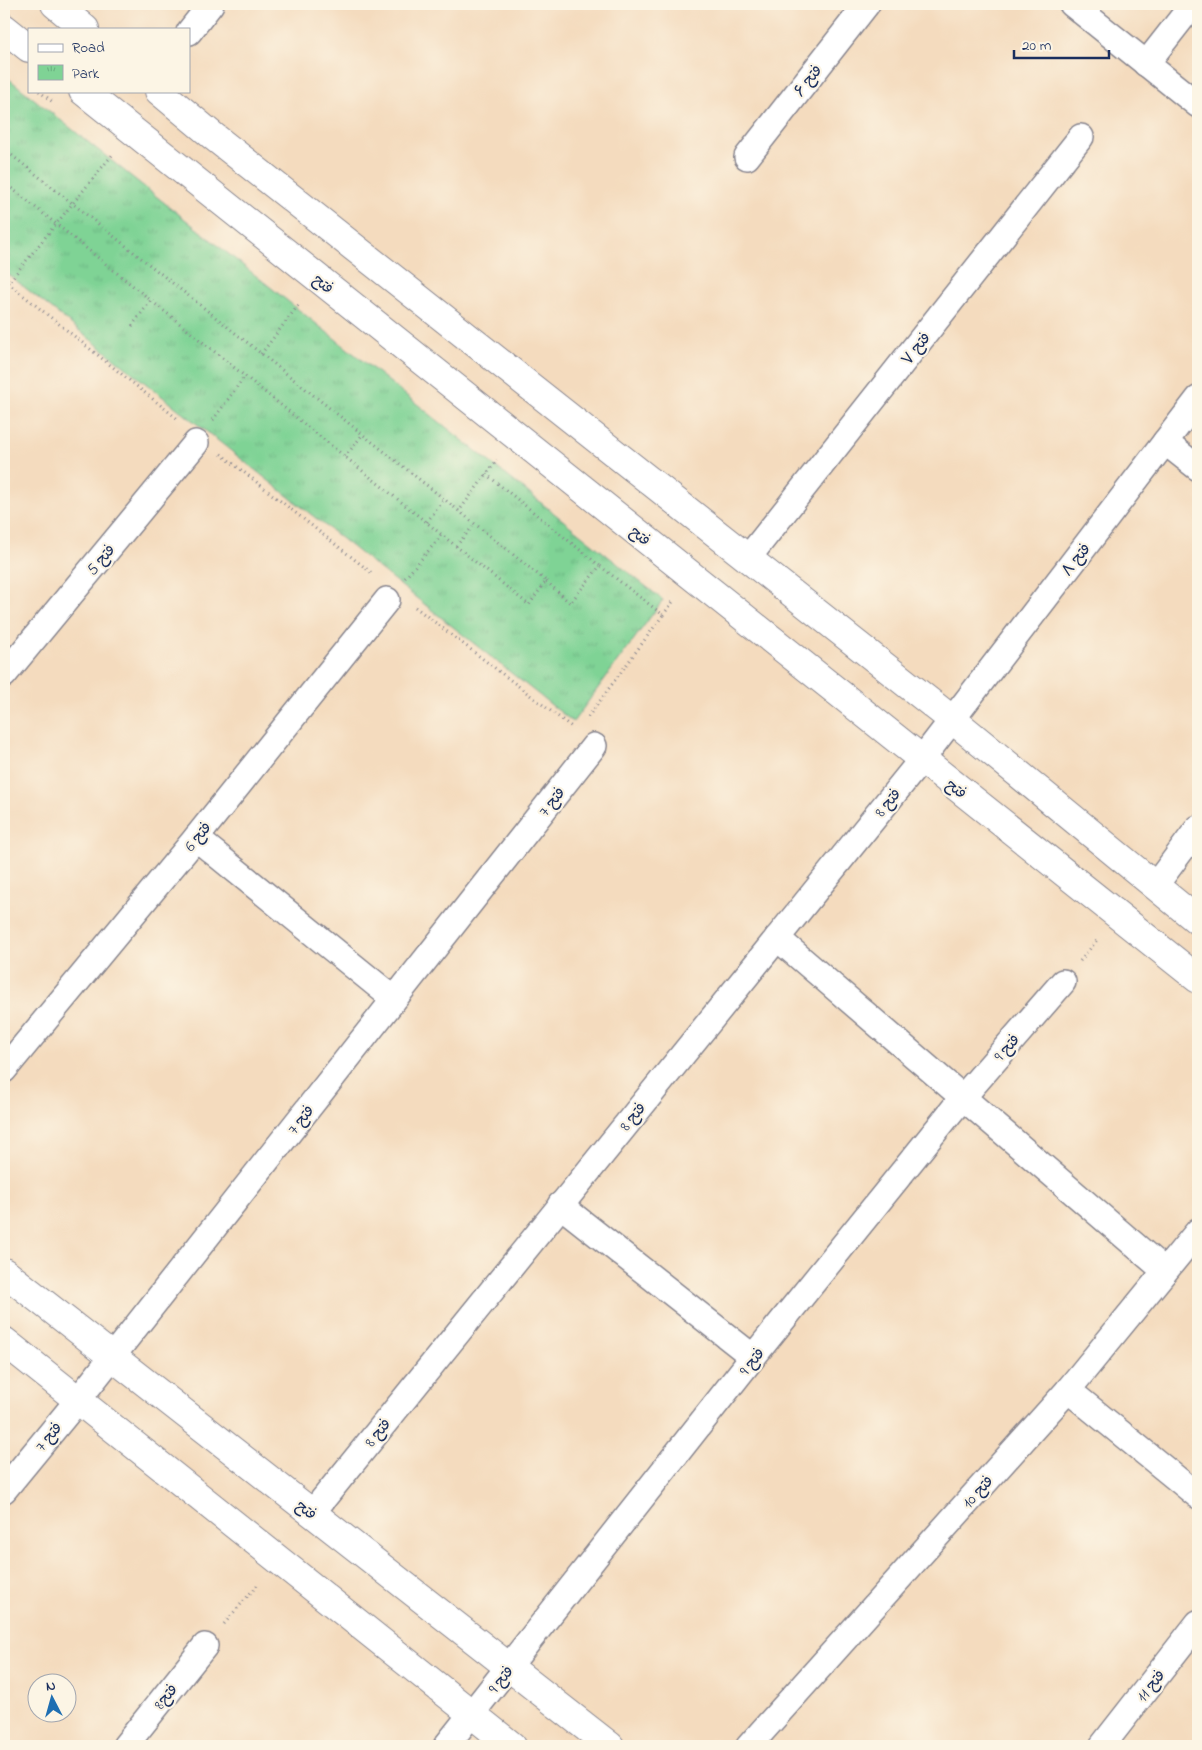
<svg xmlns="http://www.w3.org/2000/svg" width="1202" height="1750" font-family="'Indie Flower','Playpen Sans Arabic',sans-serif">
<defs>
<pattern id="park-tufts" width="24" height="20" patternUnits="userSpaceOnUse" patternTransform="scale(1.25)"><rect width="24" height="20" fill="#7fd395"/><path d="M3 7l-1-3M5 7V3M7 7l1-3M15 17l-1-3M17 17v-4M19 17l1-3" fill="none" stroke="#6db583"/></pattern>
</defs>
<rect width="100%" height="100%" fill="#fcf5e5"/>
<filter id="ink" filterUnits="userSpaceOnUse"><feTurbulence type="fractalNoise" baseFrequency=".02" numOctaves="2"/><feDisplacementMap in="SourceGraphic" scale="10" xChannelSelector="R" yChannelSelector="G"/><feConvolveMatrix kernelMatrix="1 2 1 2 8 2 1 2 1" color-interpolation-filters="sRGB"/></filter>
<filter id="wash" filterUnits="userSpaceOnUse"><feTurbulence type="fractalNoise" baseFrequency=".0096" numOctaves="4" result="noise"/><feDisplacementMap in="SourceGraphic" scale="20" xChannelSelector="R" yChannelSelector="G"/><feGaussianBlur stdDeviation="1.12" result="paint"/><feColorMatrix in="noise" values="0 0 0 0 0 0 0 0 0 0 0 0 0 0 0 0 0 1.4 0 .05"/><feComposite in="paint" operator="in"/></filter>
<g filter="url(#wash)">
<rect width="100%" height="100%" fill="#f4dbbe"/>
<polygon fill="url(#park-tufts)" stroke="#4d817a" points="4,75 663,600 573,722 4,271"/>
</g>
<g filter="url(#ink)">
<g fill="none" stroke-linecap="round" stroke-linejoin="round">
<defs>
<g id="street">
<polyline points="1072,4 1198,105"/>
<polyline points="189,32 211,4"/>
<polyline points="1146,64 1193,4"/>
<polyline points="747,157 867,4"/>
<polyline points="1165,442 1198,468"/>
<polyline points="748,558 1081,137"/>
<polyline points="4,675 196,443"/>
<polyline points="196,838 394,999"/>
<polyline points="1155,886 1198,828"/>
<polyline points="777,938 1165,1271"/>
<polyline points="4,1070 196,838 387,600"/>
<polyline points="560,1205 753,1357"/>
<polyline points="1068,1390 1198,1496"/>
<polyline points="4,1490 78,1400 594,746"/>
<polyline points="312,1513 922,759 1198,399"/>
<polyline points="125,1746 205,1646"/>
<polyline points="446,1746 753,1357 963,1097 1063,982"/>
<polyline points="749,1746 1068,1390 1198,1231"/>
<polyline points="1102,1746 1198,1623"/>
</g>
<g id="secondary">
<polyline points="55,4 85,29"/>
<polyline points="4,28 29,48"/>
<polyline points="83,91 1198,979"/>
<polyline points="159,91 213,136 964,729 1198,921"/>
<polyline points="4,1272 610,1746"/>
<polyline points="4,1341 512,1746"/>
</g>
</defs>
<use href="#street" stroke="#88858e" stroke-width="28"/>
<use href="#secondary" stroke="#88858e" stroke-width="30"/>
<g stroke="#88858e" stroke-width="3" stroke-dasharray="1 4" stroke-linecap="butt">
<polyline points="39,91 54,103"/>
<polyline points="4,149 459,511 497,460"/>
<polyline points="4,182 529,605 546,581 459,511"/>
<polyline points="4,280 179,420"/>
<polyline points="4,288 113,154"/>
<polyline points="132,326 151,300"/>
<polyline points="261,354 300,303"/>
<polyline points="213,420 245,376"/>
<polyline points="221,454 373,574"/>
<polyline points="345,457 363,434"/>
<polyline points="486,474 600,566 570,603 546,581"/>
<polyline points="427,522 444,499"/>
<polyline points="456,546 475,524"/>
<polyline points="405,578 442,535"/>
<polyline points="415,607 573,728"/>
<polyline points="663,615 675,599"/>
<polyline points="588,717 663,615 600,566"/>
<polyline points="1080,961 1098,939"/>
<polyline points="224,1624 259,1583"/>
</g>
<use href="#street" stroke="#fff" stroke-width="25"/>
<use href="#secondary" stroke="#fff" stroke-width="28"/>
</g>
</g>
<g text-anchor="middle" stroke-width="4.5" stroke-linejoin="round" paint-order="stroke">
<g font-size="16" fill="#1b2f5e" stroke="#fcf5e5">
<text transform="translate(807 80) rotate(-52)" y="6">فتح ۶</text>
<text transform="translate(324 283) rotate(39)" y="6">فتح</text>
<text transform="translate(915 348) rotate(-52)" y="6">فتح ۷</text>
<text transform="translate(641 535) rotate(39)" y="6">فتح</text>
<text transform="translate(100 559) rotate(-50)" y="6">فتح 5</text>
<text transform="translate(1075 559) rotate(-52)" y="6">فتح ۸</text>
<text transform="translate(957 788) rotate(38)" y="6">فتح</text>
<text transform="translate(551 801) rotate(-52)" y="6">فتح 7</text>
<text transform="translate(887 802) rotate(-51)" y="6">فتح 8</text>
<text transform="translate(197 836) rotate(-51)" y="6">فتح 6</text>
<text transform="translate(1006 1047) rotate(-49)" y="6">فتح 9</text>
<text transform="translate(632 1116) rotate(-51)" y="6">فتح 8</text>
<text transform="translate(300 1119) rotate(-52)" y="6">فتح 7</text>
<text transform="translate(751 1361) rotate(-52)" y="6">فتح 9</text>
<text transform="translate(377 1432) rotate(-51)" y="6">فتح 8</text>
<text transform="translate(48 1436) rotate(-51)" y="6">فتح 7</text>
<text transform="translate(977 1491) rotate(-48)" y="6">فتح 10</text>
<text transform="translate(307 1509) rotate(38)" y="6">فتح</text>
<text transform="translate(500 1679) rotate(-52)" y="6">فتح 9</text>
<text transform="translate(1150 1685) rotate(-52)" y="6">فتح 11</text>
<text transform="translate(165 1696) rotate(-51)" y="6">فتح8</text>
</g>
</g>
<rect width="1202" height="1750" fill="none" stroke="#fcf5e5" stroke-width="20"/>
<rect x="28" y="28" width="162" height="65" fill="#fcf5e5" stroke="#a2a6af"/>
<rect x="38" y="44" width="25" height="8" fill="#ffffff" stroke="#a2a6af"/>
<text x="72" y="52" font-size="15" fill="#1b2f5e">Road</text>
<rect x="38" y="65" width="25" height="15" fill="url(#park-tufts)" stroke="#a2a6af"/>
<text x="72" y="78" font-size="15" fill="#1b2f5e">Park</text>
<g transform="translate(52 1698) rotate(354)"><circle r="24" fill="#fcf5e5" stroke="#a2a6af"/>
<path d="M0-4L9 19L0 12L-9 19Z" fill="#1f6fb2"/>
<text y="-8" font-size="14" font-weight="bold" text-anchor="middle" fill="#1b2f5e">N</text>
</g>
<path d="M1014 50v8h95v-8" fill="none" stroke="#1b2f5e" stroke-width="2.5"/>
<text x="1022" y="50" font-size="15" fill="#1b2f5e" stroke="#fcf5e5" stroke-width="4" paint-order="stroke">20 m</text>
</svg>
